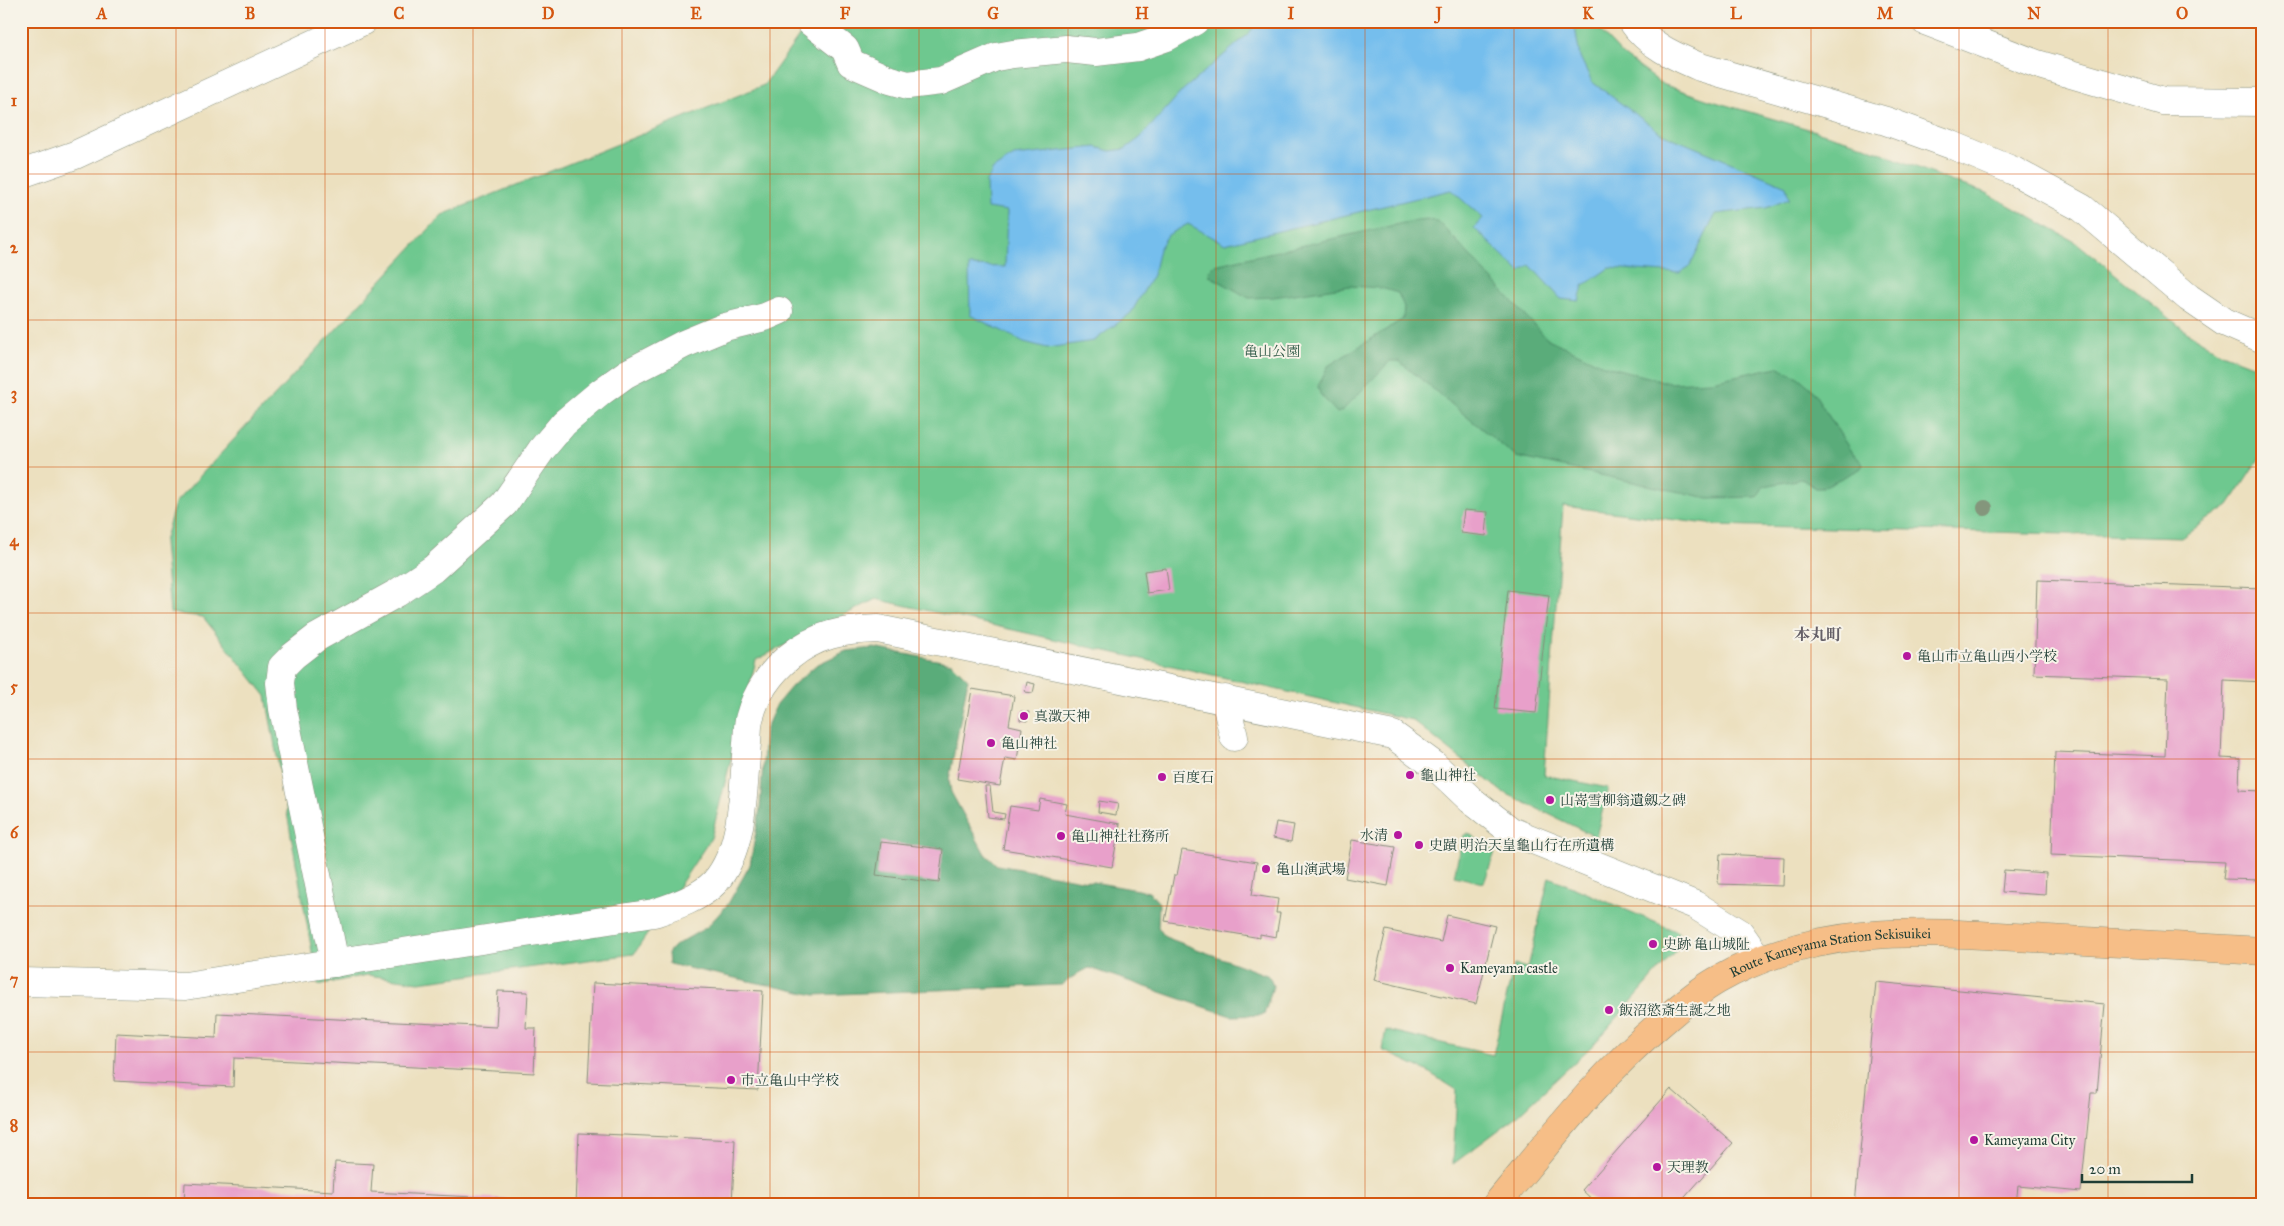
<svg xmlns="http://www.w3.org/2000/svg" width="2284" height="1226" font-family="'IM FELL Great Primer','Noto Serif JP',serif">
<rect width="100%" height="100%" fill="#f7f3e8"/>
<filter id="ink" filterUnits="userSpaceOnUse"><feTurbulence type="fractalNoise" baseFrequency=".02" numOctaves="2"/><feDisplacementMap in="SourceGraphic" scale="10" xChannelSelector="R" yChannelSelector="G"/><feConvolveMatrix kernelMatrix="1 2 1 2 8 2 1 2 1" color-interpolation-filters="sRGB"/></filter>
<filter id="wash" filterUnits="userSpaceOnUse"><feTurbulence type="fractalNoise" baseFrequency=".0096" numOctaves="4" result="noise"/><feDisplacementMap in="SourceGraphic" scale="20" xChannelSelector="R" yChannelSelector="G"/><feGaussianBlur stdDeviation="1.12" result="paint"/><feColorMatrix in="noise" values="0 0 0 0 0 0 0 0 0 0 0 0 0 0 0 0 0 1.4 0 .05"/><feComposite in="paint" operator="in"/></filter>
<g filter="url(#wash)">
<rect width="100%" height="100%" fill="#ece0bf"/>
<g fill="#6ec88f" stroke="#468262">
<polygon points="810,21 1591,21 1624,56 1662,84 1712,101 1860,144 1950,181 1987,193 2077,243 2188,333 2221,353 2263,369 2263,453 2229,505 2182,537 1716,525 1563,506 1544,775 1608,788 1596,837 1501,791 1412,720 876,599 756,660 711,838 634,954 419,982 367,975 318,985 266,696 203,617 170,613 164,542 175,503 442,215 764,85"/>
<polygon points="1468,833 1495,852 1484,883 1454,876 1463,836"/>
<polygon points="1549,877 1678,932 1680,946 1596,1042 1516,1117 1453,1164 1457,1090 1425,1070 1382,1050 1386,1030 1493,1055 1514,965 1528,968"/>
</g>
<g fill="#5aac7a" stroke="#3c7457">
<polygon points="1429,219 1441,224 1546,338 1603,365 1670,383 1712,381 1777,367 1798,377 1811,388 1852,453 1862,462 1863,465 1860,469 1821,488 1816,488 1802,479 1764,486 1757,497 1708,498 1516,457 1399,361 1390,361 1342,411 1337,413 1320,394 1318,386 1328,366 1403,319 1404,307 1398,293 1381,288 1350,286 1273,297 1249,298 1210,276 1209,271 1215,265 1417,220"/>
<path d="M874,648L952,663L968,679L949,780L951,792L985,854L997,865L1149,892L1159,903L1158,927L1165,937L1269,976L1273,986L1264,1015L1231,1016L1090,968C1078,971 1072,979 1061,985L815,995L669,964L668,953L674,946L707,927L728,904L750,865L760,809L765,731L776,705L792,686L816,665L846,651Z"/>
</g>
<polygon fill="#75beed" stroke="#4a7e90" points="1260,21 1574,21 1580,57 1592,82 1661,133 1786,186 1789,199 1766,208 1716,214 1689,267 1679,273 1609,268 1583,286 1579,301 1561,299 1530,265 1520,272 1474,228 1483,218 1451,190 1225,244 1188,224 1168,235 1159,249 1153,275 1131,313 1094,341 1047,348 1024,342 970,315 969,266 1005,267 1007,211 987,208 986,182 993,169 1014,156 1096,147 1110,151 1125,149 1140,138 1183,90 1245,37"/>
<g id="blocks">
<g fill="#e8a0ca">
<polygon points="1464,510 1488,512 1486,536 1461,533"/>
<polygon points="1166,568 1169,590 1147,593 1144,571"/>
<polygon points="2037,580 2263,588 2263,682 2224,680 2221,758 2240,759 2239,790 2263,791 2263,880 2223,879 2225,862 2051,855 2055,752 2165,756 2168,679 2034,674"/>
<polygon points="1508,590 1549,595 1536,713 1495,709"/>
<polygon points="1027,682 1035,684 1033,693 1025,692"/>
<polygon points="972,689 1014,696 1009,725 1022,728 1017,760 1005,758 1000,786 957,779"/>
<polygon points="1021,711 1029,712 1027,721 1020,720"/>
<polygon points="985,786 990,786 993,812 1005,814 1004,819 988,817"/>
<polygon points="1040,799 1067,804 1065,814 1120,824 1112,867 1003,849 1010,806 1038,810"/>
<polygon points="1099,801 1118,804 1116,815 1098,812"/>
<polygon points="1276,822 1294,825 1291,842 1273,838"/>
<polygon points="1352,840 1395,847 1388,886 1345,878"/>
<polygon points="881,842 943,849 939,883 876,875"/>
<polygon points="1182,850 1257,862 1252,895 1278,899 1276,913 1280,913 1276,937 1260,934 1260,938 1165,921 1174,875 1177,875"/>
<polygon points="1720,854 1784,857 1783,886 1718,884"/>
<polygon points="2004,870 2046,873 2045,895 2002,892"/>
<polygon points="1447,915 1495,926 1476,1004 1374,980 1386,930 1441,942"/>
<polygon points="1876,982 2105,1004 2097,1093 2091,1093 2081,1192 2018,1186 2016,1205 1855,1204"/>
<polygon points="593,983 763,991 758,1090 588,1082"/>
<polygon points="498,991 528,992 526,1028 536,1028 534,1073 234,1058 233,1087 114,1081 116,1033 216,1038 217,1013 496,1027"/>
<polygon points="1671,1089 1733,1143 1678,1205 1598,1205 1582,1190"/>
<polygon points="579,1133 735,1140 732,1205 576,1205"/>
<polygon points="335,1162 373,1164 371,1192 536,1200 536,1205 184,1205 185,1183 333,1191"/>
</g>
</g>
</g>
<g filter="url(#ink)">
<use href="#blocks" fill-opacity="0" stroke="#868e7a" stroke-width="1"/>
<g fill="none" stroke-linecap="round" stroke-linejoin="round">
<defs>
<g id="minor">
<polyline points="809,21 845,49 851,63 890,80 908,85 941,81 996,57 1013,54 1066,49 1096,52 1138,47 1167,37 1195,21"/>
<path d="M1632,21C1648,45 1674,56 1700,67L1886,121L1952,145L2014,171L2082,208L2189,298L2224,322L2263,339"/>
<polyline points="1925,21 2037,64 2163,101 2263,102"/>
<polyline points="21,174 75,155 363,21"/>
<polyline points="1225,699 1234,737"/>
<polyline points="335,963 283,709 280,683 282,667 293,656 316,638 397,593 433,569 504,504 542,449 564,423 601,392 626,374 684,344 725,327 765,317 779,311"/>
<path d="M21,982L185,986L654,913C675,906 700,898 715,882C745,848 743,786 747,743C748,734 747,724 750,716C756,693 771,672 789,657C817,634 843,630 878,629L1393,735L1434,765L1471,800L1511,831L1695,905L1740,933L1759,960"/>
</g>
<g id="major">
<path id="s1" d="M1496,1205C1550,1140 1602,1072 1667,1018C1682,1005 1699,991 1716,981C1823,920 1931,932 2049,939C2120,943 2191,947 2263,951"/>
</g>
</defs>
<use href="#minor" stroke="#868e7a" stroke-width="29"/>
<use href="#major" stroke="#868e7a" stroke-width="29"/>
<use href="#minor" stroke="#fff" stroke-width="28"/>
<use href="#major" stroke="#f6be87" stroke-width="28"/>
</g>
<circle fill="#84967c" cx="1985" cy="508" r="8"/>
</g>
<path fill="none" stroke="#d45610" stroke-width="1" stroke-opacity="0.55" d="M176,21V1205M325,21V1205M473,21V1205M622,21V1205M770,21V1205M919,21V1205M1068,21V1205M1216,21V1205M1365,21V1205M1514,21V1205M1662,21V1205M1811,21V1205M1959,21V1205M2108,21V1205M21,174H2263M21,320H2263M21,467H2263M21,613H2263M21,759H2263M21,906H2263M21,1052H2263"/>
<g fill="#b5179e" stroke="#f7f3e8" stroke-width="2">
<circle cx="1907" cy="656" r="5"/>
<circle cx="1024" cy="716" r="5"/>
<circle cx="991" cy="743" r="5"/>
<circle cx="1410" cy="775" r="5"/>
<circle cx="1162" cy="777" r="5"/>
<circle cx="1550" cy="800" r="5"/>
<circle cx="1398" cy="835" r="5"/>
<circle cx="1061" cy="836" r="5"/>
<circle cx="1419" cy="845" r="5"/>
<circle cx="1266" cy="869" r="5"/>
<circle cx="1653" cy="944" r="5"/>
<circle cx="1450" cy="968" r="5"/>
<circle cx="1609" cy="1010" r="5"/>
<circle cx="731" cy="1080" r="5"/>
<circle cx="1974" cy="1140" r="5"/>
<circle cx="1657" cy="1167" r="5"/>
</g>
<g text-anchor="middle" stroke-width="4" stroke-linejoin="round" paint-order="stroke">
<g font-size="14" fill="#2f5946" stroke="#f7f3e8">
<text x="1272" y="356">亀山公園</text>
</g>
<g font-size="14" fill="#1f3d34" stroke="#f7f3e8" text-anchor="start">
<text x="1917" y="661">亀山市立亀山西小学校</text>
<text x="1034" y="721">真澂天神</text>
<text x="1001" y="748">亀山神社</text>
<text x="1420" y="780">龜山神社</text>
<text x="1172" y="782">百度石</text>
<text x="1560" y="805">山嵜雪柳翁遺劔之碑</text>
<text x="1388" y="840" text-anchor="end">水清</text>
<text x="1071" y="841">亀山神社社務所</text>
<text x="1429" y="850">史蹟 明治天皇龜山行在所遺構</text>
<text x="1276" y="874">亀山演武場</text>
<text x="1663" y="949">史跡 亀山城阯</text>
<text x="1460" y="973">Kameyama castle</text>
<text x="1619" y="1015">飯沼慾斎生誕之地</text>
<text x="741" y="1085">市立亀山中学校</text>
<text x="1984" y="1145">Kameyama City</text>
<text x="1667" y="1172">天理教</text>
</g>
<g font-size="14" fill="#1f3d34" stroke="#f7f3e8">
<text dy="5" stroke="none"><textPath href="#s1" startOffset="435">Route Kameyama Station Sekisuikei</textPath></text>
</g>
<g font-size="16" font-weight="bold" fill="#656068" stroke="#f7f3e8">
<text x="1818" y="640">本丸町</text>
</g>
</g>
<rect width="2284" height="1226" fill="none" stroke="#f7f3e8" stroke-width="55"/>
<path d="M2082 1174v8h110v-8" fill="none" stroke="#1f3d34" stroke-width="2.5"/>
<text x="2089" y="1174" font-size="15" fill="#1f3d34" stroke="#f7f3e8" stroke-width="4" paint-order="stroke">20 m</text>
<rect x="28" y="28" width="2228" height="1170" fill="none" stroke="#d45610" stroke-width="2"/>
<g font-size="16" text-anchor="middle" font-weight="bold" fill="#d45610">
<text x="102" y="19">A</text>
<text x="250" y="19">B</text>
<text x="399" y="19">C</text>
<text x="548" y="19">D</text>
<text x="696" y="19">E</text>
<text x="845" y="19">F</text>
<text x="993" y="19">G</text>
<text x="1142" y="19">H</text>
<text x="1291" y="19">I</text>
<text x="1439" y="19">J</text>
<text x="1588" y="19">K</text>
<text x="1736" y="19">L</text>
<text x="1885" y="19">M</text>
<text x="2034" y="19">N</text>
<text x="2182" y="19">O</text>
<text x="14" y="106">1</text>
<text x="14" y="253">2</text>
<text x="14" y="399">3</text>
<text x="14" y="546">4</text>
<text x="14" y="692">5</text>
<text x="14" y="838">6</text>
<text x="14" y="985">7</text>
<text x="14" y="1131">8</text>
</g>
</svg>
